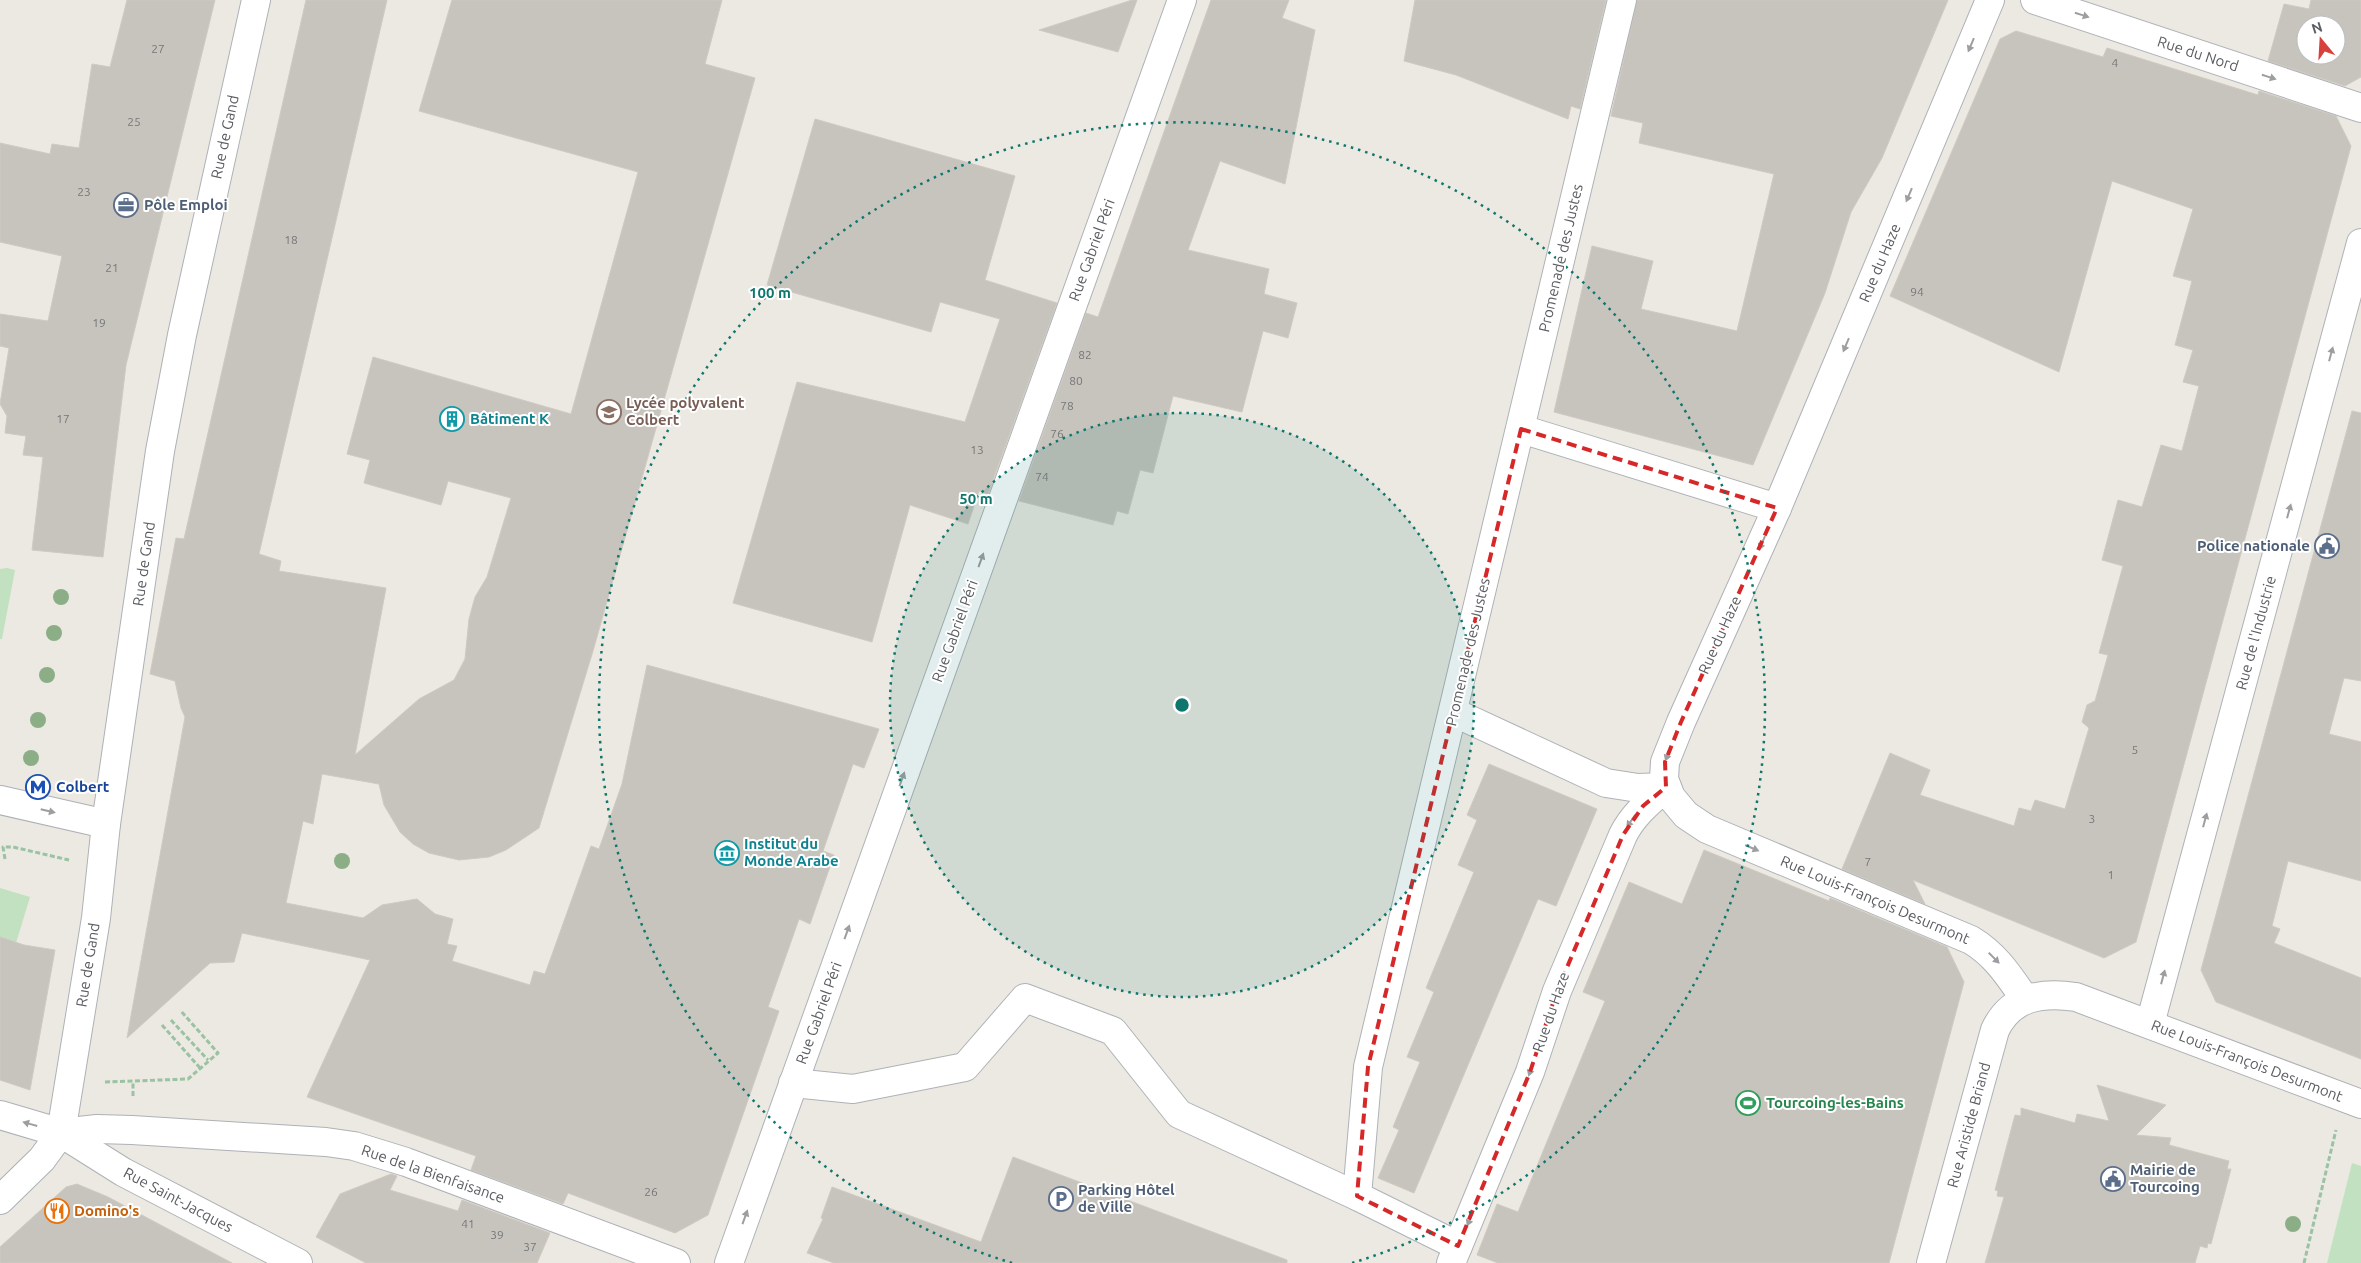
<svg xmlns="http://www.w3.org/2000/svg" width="2361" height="1263" font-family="Ubuntu,sans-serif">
<rect width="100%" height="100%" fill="#ebe9e2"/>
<g fill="#c1e1c0">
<polygon points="7,568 15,570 2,639 0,639 0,569"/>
<polygon points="0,888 30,897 16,943 0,938"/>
<polygon points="2352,1163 2361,1166 2361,1263 2327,1263"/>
</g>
<g fill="#c7c4be" stroke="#cfcac1" fill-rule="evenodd">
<polygon points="127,0 215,0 126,365 103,557 32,550 43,457 23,455 26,436 5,433 7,416 0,404 9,348 0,346 0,314 48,321 62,256 0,242 0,143 50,154 52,144 79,148 92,64 110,67"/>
<polygon points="306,0 387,0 259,554 281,561 279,571 386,588 355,755 419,699 454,680 465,659 469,619 475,597 487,577 511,498 448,481 441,505 364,483 370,460 347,454 373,357 571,414 638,172 419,111 452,0 722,0 705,64 755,78 593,651 539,828 506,850 489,857 459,860 429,853 413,844 400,832 384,805 379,784 322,774 313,824 303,821 286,903 363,918 382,905 417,899 435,914 453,919 447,944 457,946 452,961 530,985 534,971 545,974 591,846 599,849 622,784 647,665 879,729 864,768 853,764 823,851 834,855 810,924 799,919 768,1007 779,1011 708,1215 675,1233 568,1193 563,1204 471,1170 476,1156 307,1097 370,960 242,933 234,962 210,963 127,1038 185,717 181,708 175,681 150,674 176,538 184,539"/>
<polygon points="1132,0 1137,0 1118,52 1039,30"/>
<polygon points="1211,0 1289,0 1282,18 1315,30 1285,184 1220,161 1188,250 1269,269 1264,294 1297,303 1288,338 1263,331 1242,412 1173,396 1153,473 1140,470 1128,514 1117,511 1113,525 1019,501 1086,313 1098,317"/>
<polygon points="1415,0 1606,0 1580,109 1571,106 1568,119 1456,75 1404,61"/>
<polygon points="1637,0 1948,0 1882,158 1851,212 1825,293 1753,465 1554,412 1592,246 1653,261 1641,309 1737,331 1774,174 1639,143 1643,123 1611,116"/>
<path d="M2311,0H2361V77L2345,86L2268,61L2284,4L2309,9ZM2306,25H2336V55H2306Z"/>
<polygon points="2016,31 2103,57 2107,48 2258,95 2259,91 2336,116 2351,146 2136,942 2104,958 1913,880 1925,904 1842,869 1890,753 1930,770 1920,795 2014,826 2019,808 2031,811 2035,800 2065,809 2089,728 2082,722 2087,705 2095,701 2108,655 2099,653 2123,566 2102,560 2118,500 2142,507 2161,445 2182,451 2199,386 2183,382 2193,350 2175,345 2192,281 2173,276 2193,209 2112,181 2059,372 1890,296 2000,39"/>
<polygon points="815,119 1015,176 985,280 1057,303 988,494 979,491 968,524 910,505 872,642 733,603 797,382 965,422 1000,319 940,302 931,332 767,285"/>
<polygon points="2352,411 2361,413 2361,681 2344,678 2329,734 2361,742 2361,881 2288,861 2272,926 2280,929 2274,943 2361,978 2361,1059 2216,1002 2201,970"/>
<polygon points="1489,764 1597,809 1556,906 1538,899 1414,1193 1378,1178 1399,1130 1393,1127 1420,1062 1407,1057 1434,992 1426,988 1474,872 1458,865 1477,820 1467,815"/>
<polygon points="1704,850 1829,901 1830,898 1947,947 1964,982 1889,1263 1498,1263 1477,1255 1497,1204 1518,1212 1605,1001 1583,992 1629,882 1682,904"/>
<polygon points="0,937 24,945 55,950 30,1090 0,1080"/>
<polygon points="2097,1085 2166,1105 2136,1135 2171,1138 2169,1145 2229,1161 2227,1169 2231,1169 2211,1244 2208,1243 2207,1248 2200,1246 2195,1263 1985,1263 2004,1197 1997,1196 1998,1191 1995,1190 2015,1115 2021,1116 2021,1108 2075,1123 2077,1114 2109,1121"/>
<polygon points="1013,1157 1287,1260 1287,1263 834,1263 807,1253 823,1219 821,1218 832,1187 981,1242"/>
<polygon points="391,1174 397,1176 390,1190 458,1211 462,1200 550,1233 537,1263 366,1263 316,1237 340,1194"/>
<polygon points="77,1184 108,1197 232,1263 0,1263 0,1247 66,1187"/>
</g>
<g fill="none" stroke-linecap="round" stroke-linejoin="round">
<defs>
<g id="street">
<polyline points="2035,0 2361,108"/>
<polyline points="1521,429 1777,508"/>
<polyline points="1453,712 1606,783 1638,788 1666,787"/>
<polyline points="2150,1024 2361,243"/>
<polyline points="793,1083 853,1089 965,1067 1025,998 1113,1031 1179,1114 1357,1196"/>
<polyline points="61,1133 123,1172 298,1263"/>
<polyline points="1458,1246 1357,1196 1368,1067 1622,0"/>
<polyline points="729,1263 1182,0"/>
<path d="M1451,1263L1530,1072L1557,991L1623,835C1633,815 1649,802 1666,787"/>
</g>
<g id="secondary">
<path d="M1990,0L1777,508L1681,722L1665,762L1664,779L1671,797L1686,815L1707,829L1971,940C1996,955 2009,976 2025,999"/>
<polyline points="0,800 106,824"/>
<polyline points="0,1115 61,1133 97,1129 132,1130 326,1142 354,1146 406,1162 676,1263"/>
<polyline points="0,1200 42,1159 61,1133 96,918 106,824 160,451 182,335 256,0"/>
<path d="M1931,1263L1995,1030C2011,996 2042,992 2076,997L2361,1104"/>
</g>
</defs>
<use href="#street" stroke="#afb2b6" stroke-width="30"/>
<use href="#secondary" stroke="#aeb1b6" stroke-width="30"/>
<g stroke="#9ac2a3" stroke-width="3" stroke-dasharray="5 2.5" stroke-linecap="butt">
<polyline points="5,859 3,847 13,847 69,860"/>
<polyline points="171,1020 208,1060"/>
<polyline points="162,1025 200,1068"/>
<polyline points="105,1082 188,1079 218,1053 180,1010"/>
<polyline points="133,1096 133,1081"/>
<polyline points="2304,1263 2336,1130"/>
</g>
<use href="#street" stroke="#fff" stroke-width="28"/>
<use href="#secondary" stroke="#fff" stroke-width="28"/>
</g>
<g fill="#8bae87">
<circle cx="61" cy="597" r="8"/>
<circle cx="54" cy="633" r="8"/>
<circle cx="47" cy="675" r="8"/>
<circle cx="38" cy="720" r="8"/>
<circle cx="31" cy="758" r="8"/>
<circle cx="342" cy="861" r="8"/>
<circle cx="2293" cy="1224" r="8"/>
</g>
<defs><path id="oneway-solid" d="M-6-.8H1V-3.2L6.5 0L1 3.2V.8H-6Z" transform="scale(1.25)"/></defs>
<g fill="#9c9ea0">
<use href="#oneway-solid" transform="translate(2082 15) rotate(18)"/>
<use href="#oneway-solid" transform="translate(1971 45) rotate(113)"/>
<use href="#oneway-solid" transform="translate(2269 77) rotate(18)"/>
<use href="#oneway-solid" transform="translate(1909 195) rotate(113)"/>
<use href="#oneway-solid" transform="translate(1846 345) rotate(113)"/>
<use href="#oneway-solid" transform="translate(2331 354) rotate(-75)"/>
<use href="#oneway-solid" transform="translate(2289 511) rotate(-75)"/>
<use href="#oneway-solid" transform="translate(1762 543) rotate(114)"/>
<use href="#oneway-solid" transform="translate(981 560) rotate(-70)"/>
<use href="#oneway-solid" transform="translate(1668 754) rotate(111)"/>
<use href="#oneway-solid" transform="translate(902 779) rotate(-70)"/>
<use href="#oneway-solid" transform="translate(48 811) rotate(13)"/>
<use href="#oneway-solid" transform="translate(2205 820) rotate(-75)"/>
<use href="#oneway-solid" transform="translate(1631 821) rotate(125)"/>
<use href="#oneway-solid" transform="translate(1752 848) rotate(23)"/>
<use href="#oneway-solid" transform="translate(847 932) rotate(-70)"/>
<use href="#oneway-solid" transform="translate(1994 958) rotate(45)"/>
<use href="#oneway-solid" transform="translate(2163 977) rotate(-75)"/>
<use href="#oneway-solid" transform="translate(1531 1069) rotate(109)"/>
<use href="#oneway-solid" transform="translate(30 1124) rotate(-164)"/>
<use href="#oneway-solid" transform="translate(745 1217) rotate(-70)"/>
<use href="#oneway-solid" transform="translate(1470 1219) rotate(113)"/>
</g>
<path fill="none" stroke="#d62828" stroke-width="4" stroke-dasharray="10 6" stroke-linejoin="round" d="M1521,429L1777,508L1681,722L1665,762L1666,787L1643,806L1623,835L1557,991L1530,1072L1458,1246L1357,1196L1368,1067Z"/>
<circle cx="1182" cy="705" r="292" fill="#0f766e" fill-opacity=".12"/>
<g fill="none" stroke="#0f766e" stroke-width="2.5" stroke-dasharray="2.5 5">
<circle cx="1182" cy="705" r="292"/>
<path d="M1012 1263A583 583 0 1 1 1352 1263"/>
</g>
<defs>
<symbol id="office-ring" viewBox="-11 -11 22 22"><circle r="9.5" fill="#fff" stroke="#5c6f8a" stroke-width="1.5"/><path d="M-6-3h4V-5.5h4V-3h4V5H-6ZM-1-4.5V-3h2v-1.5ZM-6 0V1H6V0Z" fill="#5c6f8a"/></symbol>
<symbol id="school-ring" viewBox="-11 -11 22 22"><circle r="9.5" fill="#fff" stroke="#8d6e63" stroke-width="1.5"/><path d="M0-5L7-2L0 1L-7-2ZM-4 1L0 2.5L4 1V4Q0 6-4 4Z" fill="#8d6e63"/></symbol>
<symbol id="building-ring" viewBox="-11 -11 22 22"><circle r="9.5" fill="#fff" stroke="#0f9aa8" stroke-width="1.5"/><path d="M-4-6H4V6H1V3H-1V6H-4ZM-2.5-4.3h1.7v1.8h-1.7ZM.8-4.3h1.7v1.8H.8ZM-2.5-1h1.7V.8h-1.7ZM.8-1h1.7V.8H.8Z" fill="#0f9aa8"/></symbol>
<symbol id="civic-ring" viewBox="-11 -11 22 22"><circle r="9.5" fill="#fff" stroke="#5c6f8a" stroke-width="1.5"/><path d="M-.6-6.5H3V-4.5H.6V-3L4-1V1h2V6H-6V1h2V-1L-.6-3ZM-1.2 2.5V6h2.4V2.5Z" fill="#5c6f8a"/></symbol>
<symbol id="metro-ring" viewBox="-11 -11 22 22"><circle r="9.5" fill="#fff" stroke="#1a4fb4" stroke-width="1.5"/><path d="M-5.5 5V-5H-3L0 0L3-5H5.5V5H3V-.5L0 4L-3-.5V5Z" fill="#1a4fb4"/></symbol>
<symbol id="museum-ring" viewBox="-11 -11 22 22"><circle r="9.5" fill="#fff" stroke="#0f9aa8" stroke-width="1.5"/><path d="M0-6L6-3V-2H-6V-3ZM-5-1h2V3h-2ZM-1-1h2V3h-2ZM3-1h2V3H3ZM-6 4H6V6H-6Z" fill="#0f9aa8"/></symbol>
<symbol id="stadium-ring" viewBox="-11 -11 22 22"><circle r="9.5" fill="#fff" stroke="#2e9e5b" stroke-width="1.5"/><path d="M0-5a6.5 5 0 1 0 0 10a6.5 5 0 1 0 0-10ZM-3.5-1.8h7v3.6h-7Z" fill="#2e9e5b"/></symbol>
<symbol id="parking-ring" viewBox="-11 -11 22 22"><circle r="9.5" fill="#fff" stroke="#5c6f8a" stroke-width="1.5"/><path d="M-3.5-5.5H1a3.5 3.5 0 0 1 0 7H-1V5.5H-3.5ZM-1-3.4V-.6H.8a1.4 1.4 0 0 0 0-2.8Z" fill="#5c6f8a"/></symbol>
<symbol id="restaurant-ring" viewBox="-11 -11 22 22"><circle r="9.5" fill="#fff" stroke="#e8710a" stroke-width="1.5"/><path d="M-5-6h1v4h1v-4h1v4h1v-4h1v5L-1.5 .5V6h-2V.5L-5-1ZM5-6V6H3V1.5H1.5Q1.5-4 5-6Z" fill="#e8710a"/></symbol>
</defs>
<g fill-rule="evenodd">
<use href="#office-ring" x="112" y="191" width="28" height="28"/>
<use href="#school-ring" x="595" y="398" width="28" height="28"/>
<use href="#building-ring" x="438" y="405" width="28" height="28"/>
<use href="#civic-ring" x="2313" y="532" width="28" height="28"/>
<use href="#metro-ring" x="24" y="773" width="28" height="28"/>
<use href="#museum-ring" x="713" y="839" width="28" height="28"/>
<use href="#stadium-ring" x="1734" y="1089" width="28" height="28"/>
<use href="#civic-ring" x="2099" y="1165" width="28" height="28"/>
<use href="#parking-ring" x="1047" y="1185" width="28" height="28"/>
<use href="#restaurant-ring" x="43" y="1197" width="28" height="28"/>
</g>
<g text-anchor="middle" stroke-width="4" stroke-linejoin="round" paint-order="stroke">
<g font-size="12" fill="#757778">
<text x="158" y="53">27</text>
<text x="2115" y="67">4</text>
<text x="134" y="126">25</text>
<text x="84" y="196">23</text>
<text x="291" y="244">18</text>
<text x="112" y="272">21</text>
<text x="1917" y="296">94</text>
<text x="99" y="327">19</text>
<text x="1085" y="359">82</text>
<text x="1076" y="385">80</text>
<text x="1067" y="410">78</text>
<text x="63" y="423">17</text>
<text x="1057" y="438">76</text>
<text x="977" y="454">13</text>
<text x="1042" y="481">74</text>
<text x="2135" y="754">5</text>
<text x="2092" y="823">3</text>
<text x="1868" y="866">7</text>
<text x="2111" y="879">1</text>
<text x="651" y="1196">26</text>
<text x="468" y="1228">41</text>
<text x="497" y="1239">39</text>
<text x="530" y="1251">37</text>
</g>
<g font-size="15" fill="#5a5d61" stroke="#fff">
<text transform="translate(2198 54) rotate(18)" y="5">Rue du Nord</text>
<text transform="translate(225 137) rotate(-78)" y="5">Rue de Gand</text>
<text transform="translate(1092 250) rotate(-70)" y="5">Rue Gabriel Péri</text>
<text transform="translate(1561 258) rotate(-77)" y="5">Promenade des Justes</text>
<text transform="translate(1880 263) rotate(-67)" y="5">Rue du Haze</text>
<text transform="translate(144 564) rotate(-82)" y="5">Rue de Gand</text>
<text transform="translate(955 631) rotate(-70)" y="5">Rue Gabriel Péri</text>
<text transform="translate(2256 633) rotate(-75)" y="5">Rue de l'Industrie</text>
<text transform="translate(1720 635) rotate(-66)" y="5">Rue du Haze</text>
<text transform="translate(1468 652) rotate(-77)" y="5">Promenade des Justes</text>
<text transform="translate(1875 900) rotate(23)" y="5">Rue Louis-François Desurmont</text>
<text transform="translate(88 965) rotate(-81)" y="5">Rue de Gand</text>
<text transform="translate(1551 1012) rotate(-71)" y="5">Rue du Haze</text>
<text transform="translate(819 1013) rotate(-70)" y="5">Rue Gabriel Péri</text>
<text transform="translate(2247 1061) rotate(21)" y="5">Rue Louis-François Desurmont</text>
<text transform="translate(1969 1125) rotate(-75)" y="5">Rue Aristide Briand</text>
<text transform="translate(433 1174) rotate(19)" y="5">Rue de la Bienfaisance</text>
<text transform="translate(178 1200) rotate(28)" y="5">Rue Saint-Jacques</text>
</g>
<g font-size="15" font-weight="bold" fill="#4e5e75" stroke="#fff" text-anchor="start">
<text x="144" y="210">Pôle Emploi</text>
<text x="2310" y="551" text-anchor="end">Police nationale</text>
<text x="2130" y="1175">Mairie de<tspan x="2130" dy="17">Tourcoing</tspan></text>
<text x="1078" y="1195">Parking Hôtel<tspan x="1078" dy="17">de Ville</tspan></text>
</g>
<g font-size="15" font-weight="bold" fill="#785e54" stroke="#fff" text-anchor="start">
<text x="626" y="408">Lycée polyvalent<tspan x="626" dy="17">Colbert</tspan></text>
</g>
<g font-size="15" font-weight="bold" fill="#0d838f" stroke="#fff" text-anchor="start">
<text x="470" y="424">Bâtiment K</text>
<text x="744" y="849">Institut du<tspan x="744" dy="17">Monde Arabe</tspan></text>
</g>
<g font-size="15" font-weight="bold" fill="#164399" stroke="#fff" text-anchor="start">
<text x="56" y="792">Colbert</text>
</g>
<g font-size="15" font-weight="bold" fill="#27864d" stroke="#fff" text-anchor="start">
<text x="1766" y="1108">Tourcoing-les-Bains</text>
</g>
<g font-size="15" font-weight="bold" fill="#c56008" stroke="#fff" text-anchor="start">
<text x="74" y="1216">Domino's</text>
</g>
</g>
<circle cx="1182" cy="705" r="8" fill="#0f766e" stroke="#fff" stroke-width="2.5"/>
<g font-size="15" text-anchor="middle" font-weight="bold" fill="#0f766e" stroke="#fff" stroke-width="4" stroke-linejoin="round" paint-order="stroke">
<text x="770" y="298">100 m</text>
<text x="976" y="504">50 m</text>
</g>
<g transform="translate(2321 40) rotate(342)"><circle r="24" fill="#ffffff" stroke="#bdbec0"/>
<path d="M0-4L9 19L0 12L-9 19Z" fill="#d8413b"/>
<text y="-8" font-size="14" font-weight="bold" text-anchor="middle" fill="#5a5d61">N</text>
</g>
</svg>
